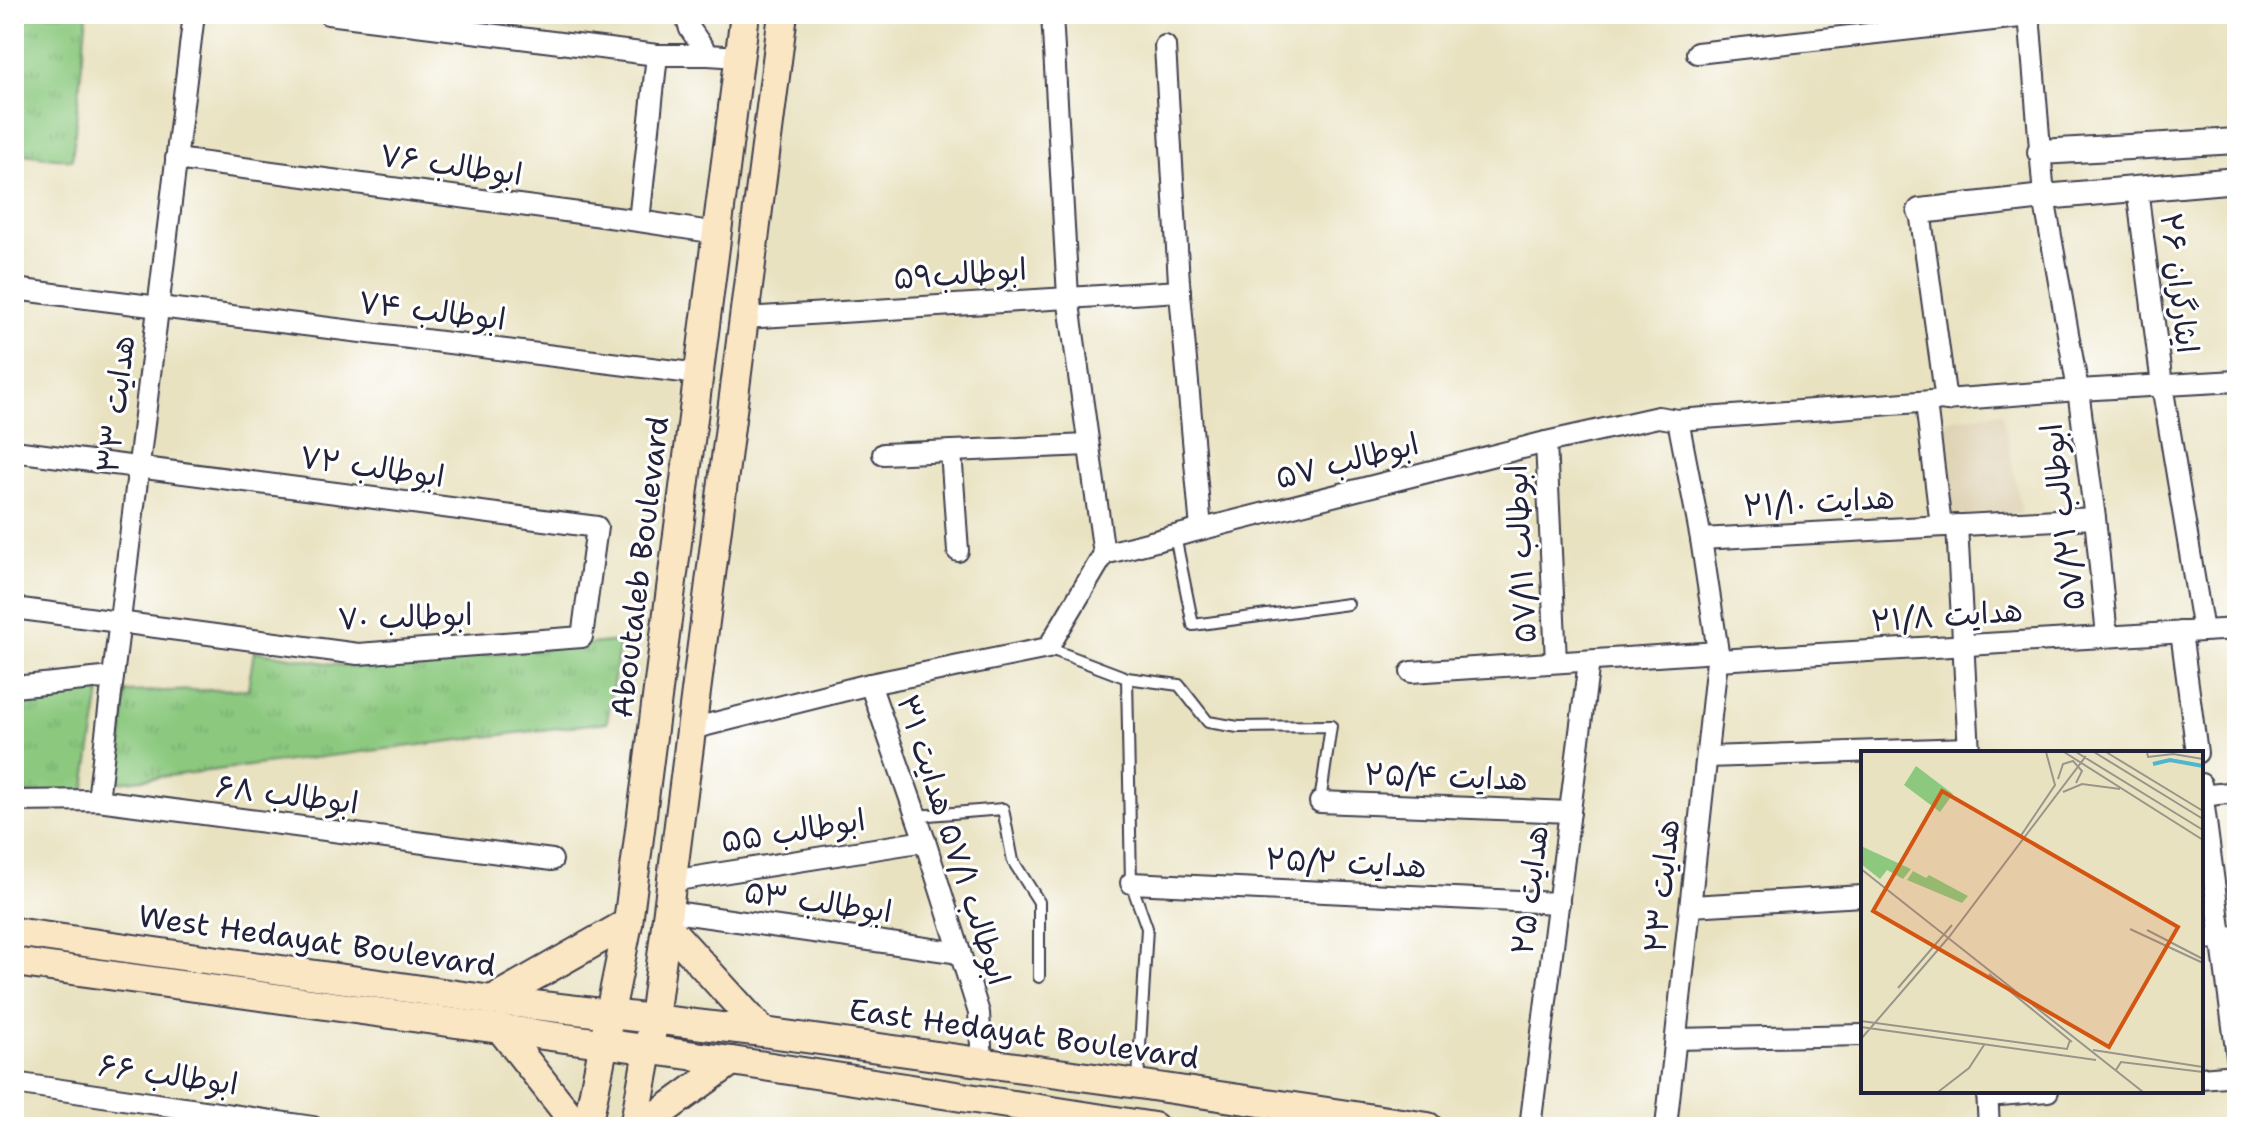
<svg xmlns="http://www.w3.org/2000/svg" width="2251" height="1141" font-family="'Shantell Sans','Playpen Sans Arabic',sans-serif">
<defs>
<pattern id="grass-tufts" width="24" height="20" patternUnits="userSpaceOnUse" patternTransform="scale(2)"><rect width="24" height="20" fill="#8cc97f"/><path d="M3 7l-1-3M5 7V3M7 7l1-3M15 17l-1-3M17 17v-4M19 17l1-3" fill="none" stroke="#78ac6f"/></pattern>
</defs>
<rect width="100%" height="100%" fill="#fff"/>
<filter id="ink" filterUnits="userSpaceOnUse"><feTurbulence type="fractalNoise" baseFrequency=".0125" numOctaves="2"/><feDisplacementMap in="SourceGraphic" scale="16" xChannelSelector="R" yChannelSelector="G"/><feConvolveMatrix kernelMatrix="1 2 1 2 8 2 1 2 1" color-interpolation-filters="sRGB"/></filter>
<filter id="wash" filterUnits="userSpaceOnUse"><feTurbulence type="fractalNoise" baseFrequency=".006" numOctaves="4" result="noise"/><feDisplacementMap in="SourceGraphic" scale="32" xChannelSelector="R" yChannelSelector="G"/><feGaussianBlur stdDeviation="1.8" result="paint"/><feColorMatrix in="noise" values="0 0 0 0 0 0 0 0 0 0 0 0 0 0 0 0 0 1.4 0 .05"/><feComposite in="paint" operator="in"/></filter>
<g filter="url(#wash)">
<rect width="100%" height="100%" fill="#e9e2c1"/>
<polygon fill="#dfd3b5" points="2002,412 2022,514 1946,516 1933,422"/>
<g fill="url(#grass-tufts)" stroke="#57765d" stroke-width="2">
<polygon points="14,14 87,14 72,160 14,153"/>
<polygon points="620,641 607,722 118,782 126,692 248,689 254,651 356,668"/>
<polygon points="101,686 84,793 14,794 14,694"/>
</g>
</g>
<g filter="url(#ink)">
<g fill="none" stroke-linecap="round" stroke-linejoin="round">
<defs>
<g id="service">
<polyline points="1175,536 1193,625 1348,604"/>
<polyline points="1048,648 1127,678 1131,883 1147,928 1138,1080"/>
<polyline points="1127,678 1179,685 1208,722 1238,727 1331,726 1320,802"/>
<polyline points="916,816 1003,809 1013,861 1039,902 1039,977"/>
</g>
<g id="minor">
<polyline points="328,14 657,55 708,55 739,57"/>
<polyline points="685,14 690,29 708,55"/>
<polyline points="1052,14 1068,297 1104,554"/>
<polyline points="2029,14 2044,197 2078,390 2095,518 2107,636"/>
<polyline points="1165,46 1179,282 1201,529"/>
<polyline points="1697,53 2029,16"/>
<polyline points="176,159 639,221 717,233"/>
<polyline points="2137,189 2162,385 2203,631"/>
<polyline points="1920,211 1946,401"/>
<polyline points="639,221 657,55"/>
<polyline points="14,289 699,374"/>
<polyline points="744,318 1180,291"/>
<polyline points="1926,403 1941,526"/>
<polyline points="1546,442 1556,662"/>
<polyline points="14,451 597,527 582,637 358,654 14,608"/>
<polyline points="951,451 958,551"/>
<polyline points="883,454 1088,445"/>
<polyline points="1957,525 1969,753"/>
<polyline points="1701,539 2095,518"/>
<polyline points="2181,632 2197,753"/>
<polyline points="1718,660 2237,629"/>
<polyline points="1411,672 1718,652"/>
<polyline points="870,684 925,841 979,1013 982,1062"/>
<polyline points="14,687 113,677"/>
<polyline points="691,729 870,684 1048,648 1104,554 1546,442 1658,417 1678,420 2078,390 2237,381"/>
<polyline points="1707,757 1968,748"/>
<polyline points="2201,784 2237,1057"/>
<polyline points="2201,796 2237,792"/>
<polyline points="98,800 194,14"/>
<polyline points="14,801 98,800 552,860"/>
<polyline points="1320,802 1570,812"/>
<polyline points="671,881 925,841"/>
<polyline points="1131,883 1559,903"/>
<polyline points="1691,906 1863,896"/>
<polyline points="667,911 960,953"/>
<polyline points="2201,939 2237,937"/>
<polyline points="1676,1039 1863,1035"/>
<polyline points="2201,1078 2237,1075"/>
<polyline points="14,1083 313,1127"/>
<polyline points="1987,1091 1989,1127"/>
<polyline points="1987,1096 2048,1091"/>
<polyline points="1530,1127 1589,661"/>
<polyline points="1666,1127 1718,652 1701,539 1678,420"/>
</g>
<g id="tertiary">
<polyline points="2040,152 2237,141"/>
<polyline points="1920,211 2044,197 2237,180"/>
</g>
<g id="secondary">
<polyline points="666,925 763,1032"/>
<polyline points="14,932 492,1000 763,1032 1138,1084 1428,1127"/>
<polyline points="14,962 732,1061 1154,1127"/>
<polyline points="492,1000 628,923"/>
<polyline points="500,1028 578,1127"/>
<polyline points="587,1127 628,923 745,14"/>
<polyline points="634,1127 654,1019 783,14"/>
<polyline points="641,1127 732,1061"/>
</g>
</defs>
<use href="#service" stroke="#403f4f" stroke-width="14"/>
<use href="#minor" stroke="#403f4f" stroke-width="24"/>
<use href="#tertiary" stroke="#403f4f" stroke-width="28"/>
<use href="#secondary" stroke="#403f4f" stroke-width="32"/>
<use href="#service" stroke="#fff" stroke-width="10"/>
<use href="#minor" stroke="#fff" stroke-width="20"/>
<use href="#tertiary" stroke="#fff" stroke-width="24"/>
<use href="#secondary" stroke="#fbe6c4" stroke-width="28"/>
</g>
</g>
<g text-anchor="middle" stroke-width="6" stroke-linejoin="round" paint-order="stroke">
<g font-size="30" fill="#22223b" stroke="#fff">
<text transform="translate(451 165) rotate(8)" y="10">ابوطالب ۷۶</text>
<text transform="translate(960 274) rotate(-4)" y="10">ابوطالب۵۹</text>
<text transform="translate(2179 283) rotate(83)" y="10">ایثارگران ۲۶</text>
<text transform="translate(432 311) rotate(7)" y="10">ابوطالب ۷۴</text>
<text transform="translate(116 404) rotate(-83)" y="10">هدایت ۳۳</text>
<text transform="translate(1347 461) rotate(-14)" y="10">ابوطالب ۵۷</text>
<text transform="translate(372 467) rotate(8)" y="10">ابوطالب ۷۲</text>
<text transform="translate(1819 502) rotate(-3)" y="10">هدایت ۲۱/۱۰</text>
<text transform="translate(2063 517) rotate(-97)" y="10">ابوطالب ۵۷/۲۱</text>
<text transform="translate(1521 554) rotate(-93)" y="10">ابوطالب ۵۷/۱۱</text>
<text transform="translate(640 567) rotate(-83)" y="10">Aboutaleb Boulevard</text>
<text transform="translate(1947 616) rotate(-4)" y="10">هدایت ۲۱/۸</text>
<text transform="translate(405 617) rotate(-2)" y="10">ابوطالب ۷۰</text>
<text transform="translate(1446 777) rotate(2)" y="10">هدایت ۲۵/۴</text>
<text transform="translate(287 795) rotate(7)" y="10">ابوطالب ۶۸</text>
<text transform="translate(793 831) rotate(-9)" y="10">ابوطالب ۵۵</text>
<text transform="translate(953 840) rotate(72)" y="10">ابوطالب ۵۷/۱ هدایت ۳۱</text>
<text transform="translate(1346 863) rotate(3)" y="10">هدایت ۲۵/۲</text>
<text transform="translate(1662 886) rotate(-84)" y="10">هدایت ۲۳</text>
<text transform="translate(1530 890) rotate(-83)" y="10">هدایت ۲۵</text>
<text transform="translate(818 902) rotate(8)" y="10">ابوطالب ۵۳</text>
<text transform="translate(317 941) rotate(8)" y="10">West Hedayat Boulevard</text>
<text transform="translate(1024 1034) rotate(8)" y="10">East Hedayat Boulevard</text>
<text transform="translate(168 1075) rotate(8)" y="10">ابوطالب ۶۶</text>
</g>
</g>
<g transform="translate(1861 751)">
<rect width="342" height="342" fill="#e9e2c1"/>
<path d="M55,15L92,43L79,61L43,34ZM0,95L50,118L42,128L26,119L19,128L0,113ZM52,120L65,127L68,124L107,145L101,152L46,129Z" fill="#8cc97f"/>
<path fill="none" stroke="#4fb6cd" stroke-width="4" d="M292,13L309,9L342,15"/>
<path fill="none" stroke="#99958b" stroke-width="2" d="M203,1L342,89M215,1L342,79M233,1L342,68M245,1L342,60M286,1L287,6L312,3L342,8M197,28L202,13L212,10L221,20L215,32M202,41L221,33L259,38M159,86L194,34L185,1M0,118L282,341M269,178L342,212M286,179L342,208M128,223L211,291M37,237L91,174M0,270L206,298L209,289M0,276L235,309M0,288L88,186L225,5M232,299L342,316M255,319L260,311L342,321M77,341L108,317L123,294"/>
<path fill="#d45411" fill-opacity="0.15" stroke="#d45411" stroke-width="4" d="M81,40L317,176L248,296L12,160Z"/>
<rect width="342" height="342" fill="none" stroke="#22223b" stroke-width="4"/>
</g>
<rect width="2251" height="1141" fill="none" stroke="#fff" stroke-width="48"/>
</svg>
